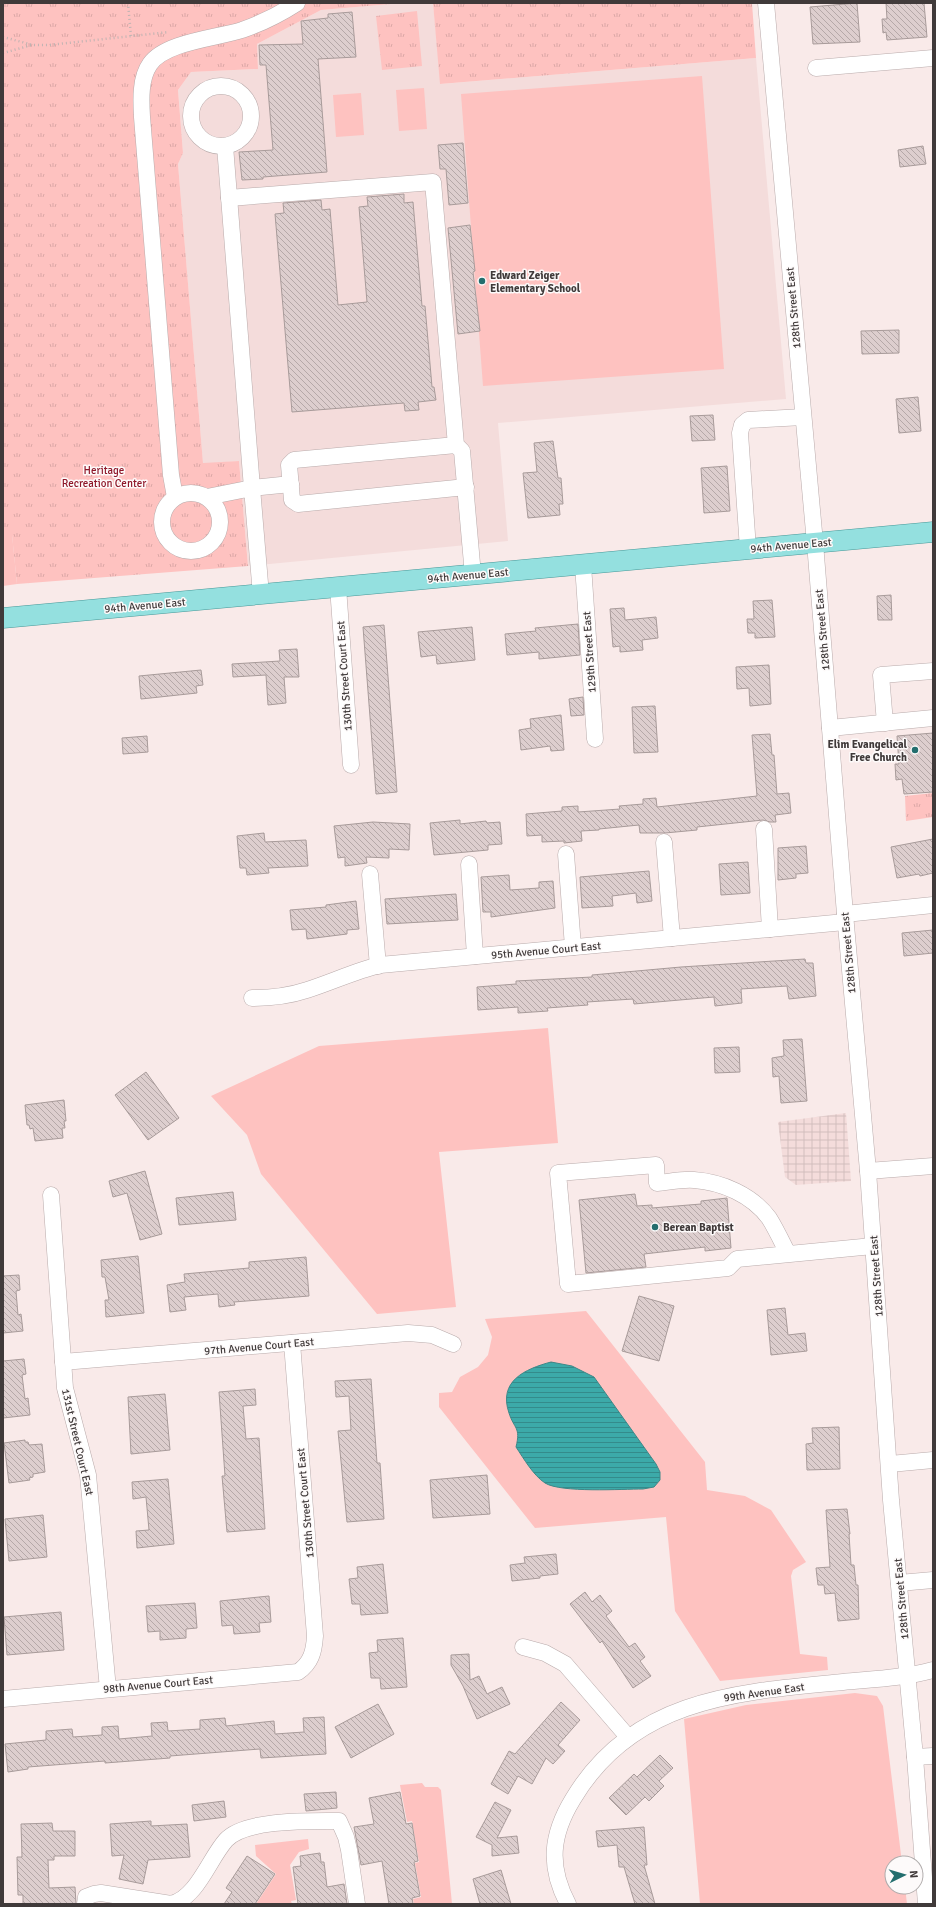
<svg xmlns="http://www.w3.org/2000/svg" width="936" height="1907" font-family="Signika,sans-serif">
<defs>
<pattern id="industrial-grid" width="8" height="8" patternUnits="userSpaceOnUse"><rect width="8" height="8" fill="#f4dcdb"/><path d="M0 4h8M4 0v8" fill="none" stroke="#d2bebd"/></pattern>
<pattern id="park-tufts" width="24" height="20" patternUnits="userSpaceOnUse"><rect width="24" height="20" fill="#fec2c0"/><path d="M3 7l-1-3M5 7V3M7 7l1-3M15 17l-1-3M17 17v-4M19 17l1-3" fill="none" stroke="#dba7a6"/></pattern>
<pattern id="water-rules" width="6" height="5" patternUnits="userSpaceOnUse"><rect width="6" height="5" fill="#3caaa9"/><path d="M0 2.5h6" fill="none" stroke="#348b8b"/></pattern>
<pattern id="building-back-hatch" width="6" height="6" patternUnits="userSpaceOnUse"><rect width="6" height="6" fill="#ddcece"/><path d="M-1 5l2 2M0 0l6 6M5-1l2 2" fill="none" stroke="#b5a8a8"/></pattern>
</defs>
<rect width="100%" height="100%" fill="#f9eae9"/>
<polygon fill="#f4dcdb" points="403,3 433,3 441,84 756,58 786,399 498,423 508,541 248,566 239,461 203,464 178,164 183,153 178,90 191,72 258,69 257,44 321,10"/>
<polygon fill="url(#industrial-grid)" points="846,1113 851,1181 796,1185 785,1177 778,1122"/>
<g fill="#fec2c0">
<polygon points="702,76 724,369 483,386 461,94"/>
<polygon points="424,88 427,129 399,131 396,90"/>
<polygon points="361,93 364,135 336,137 333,95"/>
<polygon points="12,534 17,584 3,586 3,535"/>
<polygon points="548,1028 558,1143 439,1152 456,1307 377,1314 261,1174 247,1135 211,1096 319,1046"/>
<polygon points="586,1311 705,1462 707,1490 745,1496 771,1510 806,1562 793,1570 791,1576 800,1654 827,1657 828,1670 720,1681 675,1611 666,1517 535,1528 439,1407 439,1393 452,1392 460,1377 478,1367 488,1355 492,1337 485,1319"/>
<polygon points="855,1693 877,1696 883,1706 902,1863 892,1863 892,1887 905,1887 907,1904 700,1904 684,1719 746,1705"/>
<polygon points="422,1783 425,1787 438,1787 441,1790 452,1904 414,1904 413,1899 421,1897 415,1863 419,1862 412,1821 407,1822 400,1785"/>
<polygon points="308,1839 309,1849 299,1852 290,1865 296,1900 291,1901 292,1904 256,1904 276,1874 256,1856 255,1845"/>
</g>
<g fill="url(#park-tufts)">
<polygon points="3,3 403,3 321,10 257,44 258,69 191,72 178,90 183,153 178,164 203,463 239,461 248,566 17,584 12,535 3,535"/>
<polygon points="433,3 752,3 756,58 440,84"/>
<polygon points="417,11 422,66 382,70 376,16"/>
<polygon points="933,793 933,817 906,821 905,796"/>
</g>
<path fill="url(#water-rules)" stroke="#3d8888" d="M551,1362L572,1366L594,1377L656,1464L660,1472V1480L654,1487L643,1489C622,1489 561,1493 545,1483C533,1475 524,1459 516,1447C521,1427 514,1429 509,1413C498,1381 525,1369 551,1362Z"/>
<g fill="url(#building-back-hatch)" stroke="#a89b9a">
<polygon points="857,3 860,42 813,44 810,7"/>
<polygon points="886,3 924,3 927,37 887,40 886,32 883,33 882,19 887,19"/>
<polygon points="352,12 356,57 318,59 327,172 263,177 263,179 242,180 239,152 273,150 266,65 260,65 259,45 303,44 301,21 328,18 328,14"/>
<polygon points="463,143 468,203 449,205 446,169 440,169 438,145"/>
<polygon points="923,146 926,164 900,167 898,150"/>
<polygon points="404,194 404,203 413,202 422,306 425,306 432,387 434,387 436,400 418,402 419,410 405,411 404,403 292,412 275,214 284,213 283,203 321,200 322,210 330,209 338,305 367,302 359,207 368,206 367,197"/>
<polygon points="470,225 475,271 473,272 480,331 458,334 448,228"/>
<polygon points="899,330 899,353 862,354 861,331"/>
<polygon points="918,397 921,431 899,433 896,399"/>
<polygon points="713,415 715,440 692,441 690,416"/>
<polygon points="553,441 558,478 561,478 563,504 559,504 560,515 528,518 523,473 537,472 534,443"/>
<polygon points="727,466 730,511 704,513 701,468"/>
<polygon points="891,595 892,620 878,620 877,596"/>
<polygon points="772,600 775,637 755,638 755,633 748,633 747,619 754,619 753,601"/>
<polygon points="624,608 625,620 656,617 658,638 642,640 643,650 620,652 620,646 613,647 610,609"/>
<polygon points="578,624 580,655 539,659 539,652 507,655 505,634 536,631 535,628"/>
<polygon points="384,625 397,792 376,794 363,627"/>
<polygon points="472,627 475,660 437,664 436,655 421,657 418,632"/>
<polygon points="297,649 299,677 284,677 286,703 268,705 266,675 233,677 232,664 280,661 279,650"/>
<polygon points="769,665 771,704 750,706 749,688 737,689 736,667"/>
<polygon points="201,670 203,685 196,686 197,693 141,699 139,676"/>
<polygon points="583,697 584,715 571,716 569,699"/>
<polygon points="655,706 658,752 634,753 632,707"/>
<polygon points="561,715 564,750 551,751 550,746 521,750 519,730 531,728 530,719"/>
<polygon points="933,733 933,792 904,794 902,779 896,780 895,764 899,764 897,736"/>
<polygon points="770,734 772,755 774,755 777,794 789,793 791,813 775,815 776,822 770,822 763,820 697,827 697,830 665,833 640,833 639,825 599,829 599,830 581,831 582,841 564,843 564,841 542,842 542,835 527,836 526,814 562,811 562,807 578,806 578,812 620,809 619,806 643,804 643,799 656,798 657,807 757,796 752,735"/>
<polygon points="147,736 148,752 123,754 122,738"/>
<polygon points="460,820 460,824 486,821 487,823 500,822 502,844 488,845 488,850 434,855 430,823"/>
<polygon points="373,822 410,824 409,850 389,849 389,858 366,857 367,863 345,866 345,857 338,858 334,826"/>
<polygon points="264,833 265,842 306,840 308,866 268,868 269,873 247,875 246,868 240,868 237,836"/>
<polygon points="933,839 933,873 920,876 919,874 897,878 891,847"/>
<polygon points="806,846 808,873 796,874 796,878 778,880 778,848"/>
<polygon points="748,862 750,893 721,895 719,864"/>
<polygon points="649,871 652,901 637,903 636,893 612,896 613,906 582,908 580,877"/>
<polygon points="509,875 510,890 539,888 539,882 553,881 555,908 491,917 491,912 483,912 481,877"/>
<polygon points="456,894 458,920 387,924 385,899"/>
<polygon points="356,901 359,929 347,930 347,934 307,939 306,929 292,930 290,910 326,907 326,905"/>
<polygon points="933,930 933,953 904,956 902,933"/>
<polygon points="805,959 806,963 813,963 816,996 789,999 787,986 741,989 742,1003 715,1006 714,997 634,1004 633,999 587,1002 588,1005 547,1008 548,1011 518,1013 518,1007 478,1010 477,987 516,984 516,981 592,977 592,975 681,967"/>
<polygon points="802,1039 807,1101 781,1103 779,1076 773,1077 772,1058 784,1056 783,1040"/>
<polygon points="739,1047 740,1072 715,1073 714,1048"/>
<polygon points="146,1072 179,1118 148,1140 115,1095"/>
<polygon points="64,1100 66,1121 64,1121 65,1128 62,1128 63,1138 35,1141 33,1128 30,1129 29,1125 27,1125 25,1105"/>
<polygon points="145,1171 162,1234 140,1240 127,1193 113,1197 109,1181"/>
<polygon points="233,1192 236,1220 179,1225 176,1198"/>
<polygon points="635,1194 637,1206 652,1205 652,1208 701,1204 701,1201 727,1198 731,1248 705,1251 705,1247 644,1254 646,1267 586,1273 579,1200"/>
<polygon points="138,1256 144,1313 106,1317 105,1300 109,1300 105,1277 102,1277 101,1260"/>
<polygon points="306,1257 309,1296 234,1302 235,1305 219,1307 218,1294 184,1297 186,1310 170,1312 167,1285 185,1282 184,1274 249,1268 249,1262"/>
<polygon points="19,1275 20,1290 16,1291 18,1315 21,1314 23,1331 3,1333 3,1276"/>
<polygon points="639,1296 674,1306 659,1361 622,1351"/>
<polygon points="785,1308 788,1335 805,1333 807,1351 771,1355 767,1310"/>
<polygon points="24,1359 26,1374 22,1375 25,1399 28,1398 30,1415 3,1418 3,1361"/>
<polygon points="371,1379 377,1463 380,1463 384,1519 347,1522 338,1431 351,1430 349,1396 336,1397 335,1381"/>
<polygon points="255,1389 256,1405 243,1406 246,1439 259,1438 265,1529 227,1532 222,1476 225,1476 219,1392"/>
<polygon points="165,1394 170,1450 131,1454 128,1397"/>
<polygon points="839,1427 840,1469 807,1470 806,1444 813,1443 812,1428"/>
<polygon points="25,1440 25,1442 28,1442 29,1445 42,1444 45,1472 33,1474 33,1477 29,1478 30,1480 9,1483 4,1443"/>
<polygon points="487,1475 490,1514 433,1518 430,1480"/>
<polygon points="168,1479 174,1544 137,1548 136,1531 149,1530 146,1497 133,1499 132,1482"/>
<polygon points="847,1509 850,1534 849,1534 851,1565 854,1565 856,1585 858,1585 859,1619 838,1621 835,1593 825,1594 824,1585 818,1585 816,1568 830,1567 826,1510"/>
<polygon points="43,1515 47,1557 9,1561 5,1519"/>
<polygon points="556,1554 558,1574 540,1576 540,1578 512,1581 510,1565 525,1563 524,1557"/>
<polygon points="383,1564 388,1613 361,1615 360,1604 352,1604 349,1579 358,1578 357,1567"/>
<polygon points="585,1592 592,1602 600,1595 612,1611 606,1616 629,1647 635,1643 645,1657 640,1661 651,1676 633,1688 602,1641 600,1643 570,1604"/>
<polygon points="269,1596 271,1622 259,1623 260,1632 234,1634 233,1625 222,1626 220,1601"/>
<polygon points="195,1603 197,1628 186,1629 186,1638 160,1640 160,1631 148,1632 146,1606"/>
<polygon points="61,1612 64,1650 7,1655 4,1617"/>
<polygon points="403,1638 407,1687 381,1689 380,1678 371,1678 369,1653 378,1652 377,1640"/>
<polygon points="469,1654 470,1680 479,1676 487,1694 502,1687 510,1704 477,1719 463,1686 451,1665 451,1655"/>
<polygon points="561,1702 580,1720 558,1745 565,1751 553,1764 546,1758 532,1784 518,1776 508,1794 491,1784 509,1751 515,1754"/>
<polygon points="378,1704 394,1734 351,1758 335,1727"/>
<polygon points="324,1717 326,1754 261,1758 260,1749 170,1756 170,1758 105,1763 105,1761 28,1767 28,1769 8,1772 5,1744 46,1740 46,1731 72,1729 73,1737 102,1735 102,1727 118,1726 119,1739 152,1736 151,1723 167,1722 168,1731 200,1729 200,1720 225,1718 226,1726 274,1721 275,1734 304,1732 303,1718"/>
<polygon points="660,1755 673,1768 659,1781 664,1786 649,1801 645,1797 626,1815 609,1798 634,1774 637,1777"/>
<polygon points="336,1792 337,1808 306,1811 304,1794"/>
<polygon points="400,1792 406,1824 412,1823 418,1861 414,1862 420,1896 412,1898 413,1904 389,1904 382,1861 361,1865 354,1827 374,1824 369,1798"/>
<polygon points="224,1801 226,1817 194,1821 192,1805"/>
<polygon points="495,1802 511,1810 497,1838 517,1836 519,1853 492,1856 492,1845 476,1837"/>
<polygon points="151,1821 151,1826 187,1824 190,1857 148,1860 143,1884 119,1879 124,1855 112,1856 110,1824"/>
<polygon points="52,1823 53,1831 75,1831 75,1856 54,1856 54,1860 48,1860 49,1888 75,1887 76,1904 23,1904 23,1895 18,1895 17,1857 22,1857 21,1824"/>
<polygon points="644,1827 647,1865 644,1865 655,1904 635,1904 624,1867 619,1867 617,1845 598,1847 596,1831"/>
<polygon points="320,1853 321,1862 324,1862 327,1887 344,1884 347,1904 298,1904 293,1867 301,1866 300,1856"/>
<polygon points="247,1856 275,1874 255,1904 224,1904 232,1892 226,1888"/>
<polygon points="501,1870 511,1904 480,1904 473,1879"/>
</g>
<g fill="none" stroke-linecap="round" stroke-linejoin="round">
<defs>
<g id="minor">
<polyline points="766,3 815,543 845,914 868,1171 891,1500 915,1757 926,1904"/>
<polyline points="816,68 933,58"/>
<circle cx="221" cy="116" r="30"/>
<polyline points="225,146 252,488 291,484"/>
<polyline points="229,198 433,182 456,445 462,451 473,575"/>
<polyline points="456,445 294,460 289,465 292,500 298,504 466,487"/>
<circle cx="191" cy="522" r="29"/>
<path d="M175,497L171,475L142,117C141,100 140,78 150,64C165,42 217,38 242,30C262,23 280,14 297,3"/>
<polyline points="207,497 252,488 261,595"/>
<polyline points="748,549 740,433 742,425 748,420 803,417"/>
<polyline points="583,565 595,739"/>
<polyline points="338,587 351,765"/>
<polyline points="885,723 881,675 933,671"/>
<polyline points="830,728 933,718"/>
<polyline points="764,829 770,929"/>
<polyline points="664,842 672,938"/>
<polyline points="566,854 573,947"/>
<polyline points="469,864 475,956"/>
<polyline points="370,874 378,966"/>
<polyline points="845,914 933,905"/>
<path d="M252,998C270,998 289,996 307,990C332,982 355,971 380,965L845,922"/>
<polyline points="868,1171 933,1166"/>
<polyline points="51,1195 65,1388 88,1475 108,1689"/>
<path d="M788,1254C782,1242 776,1229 769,1218C752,1195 722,1182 694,1180C682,1179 669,1182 657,1183L656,1165L558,1173L568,1284L728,1268L737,1259L873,1246"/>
<polyline points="63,1362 408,1333 432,1335 453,1344"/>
<polyline points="890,1464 933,1460"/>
<polyline points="899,1583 933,1580"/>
<polyline points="523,1647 545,1653 565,1664 628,1737"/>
<path d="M3,1699L298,1672C311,1663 314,1652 315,1636L292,1343"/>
<polyline points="915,1757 933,1756"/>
<path d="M85,1904L86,1897L94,1894L101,1893L171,1904C197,1898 209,1859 226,1840C245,1819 311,1821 339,1821L346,1837L349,1850L357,1904"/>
<path d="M568,1904C548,1866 551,1835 573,1799C633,1698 738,1692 843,1682C874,1679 903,1678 933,1670"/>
</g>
<polyline id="major" points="3,618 933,532"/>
</defs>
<use href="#minor" stroke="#b9abab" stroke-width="17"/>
<use href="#major" stroke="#489898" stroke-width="21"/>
<g stroke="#bfb3b2" stroke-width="2.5" stroke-dasharray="1 3" stroke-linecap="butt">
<polyline points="128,3 131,36"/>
<polyline points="3,37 33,45 49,45 169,32"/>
<polyline points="3,53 32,45"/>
</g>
<use href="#minor" stroke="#fff" stroke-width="16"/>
<use href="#major" stroke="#94e0df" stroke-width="20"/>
</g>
<g fill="#236e6e" stroke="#fdfafa" stroke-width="1.5">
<circle cx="482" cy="281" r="4"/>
<circle cx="915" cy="750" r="4"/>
<circle cx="655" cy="1227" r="4"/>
</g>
<g text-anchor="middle" stroke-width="3" stroke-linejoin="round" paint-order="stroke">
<g font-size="11" font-weight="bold" fill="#403a3a" stroke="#fdfafa" text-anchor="start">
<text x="490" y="279">Edward Zeiger<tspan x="490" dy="13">Elementary School</tspan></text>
<text x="907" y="748" text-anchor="end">Elim Evangelical<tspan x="907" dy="13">Free Church</tspan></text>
<text x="663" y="1231">Berean Baptist</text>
</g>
<g font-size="11" fill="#403a3a" stroke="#fdfafa">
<text transform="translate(793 308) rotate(-95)" y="4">128th Street East</text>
<text transform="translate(791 545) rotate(-5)" y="4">94th Avenue East</text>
<text transform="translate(468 575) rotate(-5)" y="4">94th Avenue East</text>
<text transform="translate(145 605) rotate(-5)" y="4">94th Avenue East</text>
<text transform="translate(822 630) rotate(-95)" y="4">128th Street East</text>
<text transform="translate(589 652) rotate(-94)" y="4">129th Street East</text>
<text transform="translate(344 676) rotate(-94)" y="4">130th Street Court East</text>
<text transform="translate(546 950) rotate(-5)" y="4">95th Avenue Court East</text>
<text transform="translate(848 953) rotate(-95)" y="4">128th Street East</text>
<text transform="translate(876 1276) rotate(-94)" y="4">128th Street East</text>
<text transform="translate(259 1346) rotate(-5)" y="4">97th Avenue Court East</text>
<text transform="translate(78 1442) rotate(77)" y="4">131st Street Court East</text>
<text transform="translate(305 1503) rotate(-95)" y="4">130th Street Court East</text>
<text transform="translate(901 1599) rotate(-95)" y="4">128th Street East</text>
<text transform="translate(158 1684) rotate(-5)" y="4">98th Avenue Court East</text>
<text transform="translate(764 1692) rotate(-8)" y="4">99th Avenue East</text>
</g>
<g font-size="11" fill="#8e1729" stroke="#fdfafa">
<text x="104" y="474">Heritage<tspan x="104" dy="13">Recreation Center</tspan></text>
</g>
</g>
<rect width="936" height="1907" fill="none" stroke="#403a3a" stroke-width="8"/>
<g transform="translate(904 1875) rotate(85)"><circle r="19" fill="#fdfafa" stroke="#b1adad"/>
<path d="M0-3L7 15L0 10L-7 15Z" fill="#236e6e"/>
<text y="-6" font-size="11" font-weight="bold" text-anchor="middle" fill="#403a3a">N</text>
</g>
</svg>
